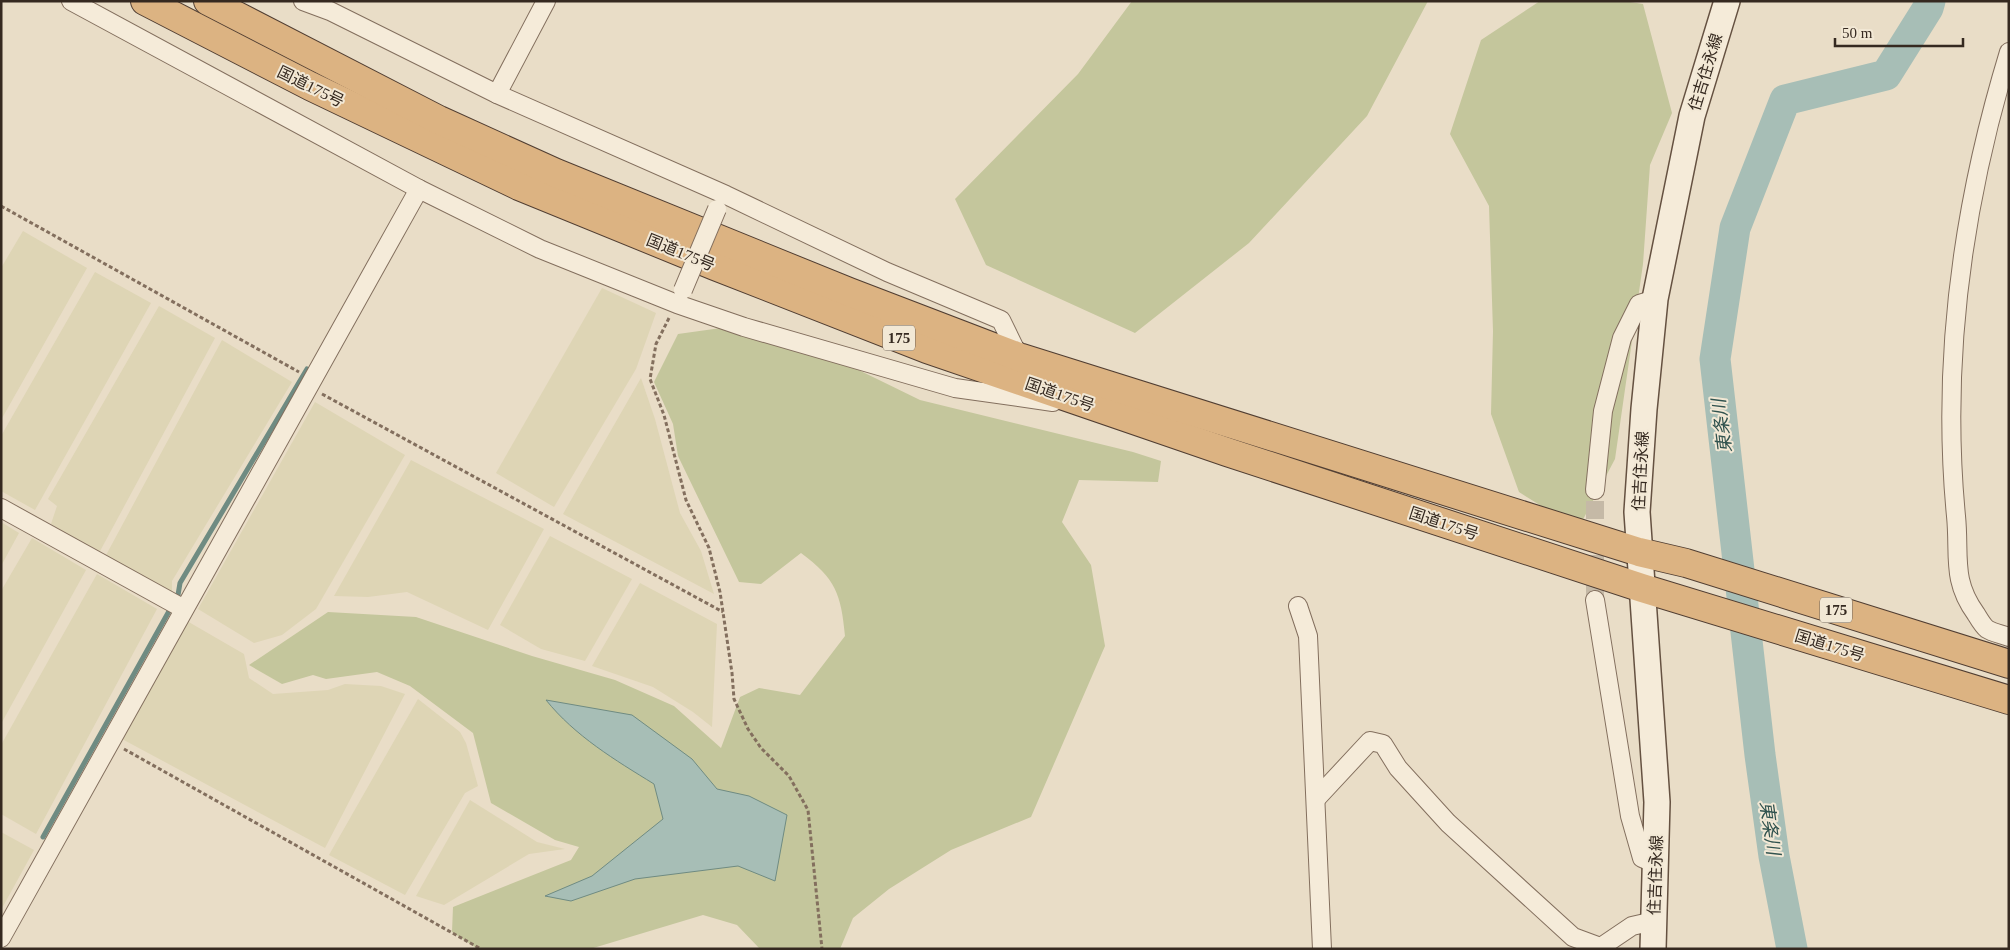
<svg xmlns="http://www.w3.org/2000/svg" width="2010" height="950" font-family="'Times New Roman','Noto Sans JP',serif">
<rect width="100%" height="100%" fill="#e9ddc7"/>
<g fill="#ded5b5">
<polygon points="23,231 87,268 1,420 1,268"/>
<polygon points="95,272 151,303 35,510 1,491 1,436"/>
<polygon points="602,288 656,313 636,369 554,507 496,473"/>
<polygon points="159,306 215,338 99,553 51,524 57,506 48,499"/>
<polygon points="222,340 292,382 172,581 172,595 105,557"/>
<polygon points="641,378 655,419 680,513 701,551 714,594 563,514"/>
<polygon points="315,402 405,455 316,609 282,635 254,643 198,609"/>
<polygon points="411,460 544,529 488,630 407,592 368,597 334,596"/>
<polygon points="1,522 19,533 1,566"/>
<polygon points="550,536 632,579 585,661 541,649 500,625"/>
<polygon points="32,538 86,570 1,724 1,591"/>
<polygon points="97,574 157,609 36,834 1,814 1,745"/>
<polygon points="640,583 717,624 712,727 693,712 653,687 592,666"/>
<polygon points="187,621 244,654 249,678 273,694 328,690 345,684 381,686 405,694 325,848 122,739"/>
<polygon points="418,699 460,732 466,743 478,786 465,793 405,895 329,855"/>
<polygon points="470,800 537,842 565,849 529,854 444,905 416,896"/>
<polygon points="1,832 34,850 1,910"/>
</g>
<g fill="#c4c69c">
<polygon points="1132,1 1428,1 1367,116 1249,243 1135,333 986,265 955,199 1078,74"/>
<polygon points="1540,1 1624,1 1643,4 1672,113 1650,165 1643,264 1615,459 1578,529 1519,492 1491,414 1493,331 1489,206 1450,134 1481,40"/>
<path d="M721,328L832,357L920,400L1133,452L1161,461L1158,482L1079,480L1062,522L1091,565L1105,646L1031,817L951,850L889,889L853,918L840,949H760L737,925L703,915L590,949H478L452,932L453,907L571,860L579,847L555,840L491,803L473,733L410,686L377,672L326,679L313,675L282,684L249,665L328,612L416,617L532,656L615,680L674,706L721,748L740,697L759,688L800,695L845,636C841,594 836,579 801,553L761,584L739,582L678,456L673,424L654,382L678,334Z"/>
</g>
<path fill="#a7beb6" stroke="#6f8b82" d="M546,700L632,715L692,759L717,789L749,796L787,815L775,881L738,866L635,879L571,901L545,896L592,876L663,819L654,784C615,760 575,736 546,700Z"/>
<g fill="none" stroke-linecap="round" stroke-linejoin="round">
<polyline stroke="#6f8b82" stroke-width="5" points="43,837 178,595 180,583 307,369"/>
<polyline stroke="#a7beb6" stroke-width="31" points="1792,949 1774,856 1760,755 1715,359 1735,228 1785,100 1886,75 1928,8 1930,1"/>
<polyline stroke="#c5b9a6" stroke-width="18" stroke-dasharray="18 9" stroke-linecap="butt" points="1595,600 1595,490"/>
<defs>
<g id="minor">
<polyline points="71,1 419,189 540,249 677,304 744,327 955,388 1053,402"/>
<polyline points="303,1 330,11 497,94 726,195 887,272 1001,320 1019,357"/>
<path d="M2009,52C1963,203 1941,360 1956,516C1960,555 1951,580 1976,614C1979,619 1983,626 1987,629C1993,633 2002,634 2009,637"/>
<polyline points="497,94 546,1"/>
<polyline points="1595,490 1603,411 1622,338 1639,304 1655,299"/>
<polyline points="1,508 184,609"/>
<polyline points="1595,600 1630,816 1642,858 1656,864"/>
<polyline points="1298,606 1308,636 1322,949"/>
<polyline points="1316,799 1370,741 1383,744 1398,768 1448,823 1573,937 1600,947"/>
<polyline points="1,938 419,189"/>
<polyline points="1598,949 1632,926 1654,921"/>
</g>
<polyline id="secondary" points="1653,949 1657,802 1637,512 1644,409 1655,299 1692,116 1727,1"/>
<g id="trunk">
<polyline points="145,1 310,86 519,186 715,266 927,349 1227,452 1642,588 2009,700"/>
<polyline points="208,1 439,120 556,173 849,292 1019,357 1639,552 1686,563 2009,664"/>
</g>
</defs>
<use href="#minor" stroke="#836f5e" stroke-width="20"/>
<use href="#secondary" stroke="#655141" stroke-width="28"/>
<use href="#trunk" stroke="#513e32" stroke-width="30"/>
<g stroke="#836f5e" stroke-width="3" stroke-dasharray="4 2.5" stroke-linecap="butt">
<polyline points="1,206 299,372"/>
<polyline points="669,318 656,344 650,379 664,415 686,500 709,548 720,592 732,673 734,699 748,729 761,748 789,776 808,810 822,949"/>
<polyline points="322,394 723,612"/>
<polyline points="124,749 481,949"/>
</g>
<use href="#minor" stroke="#f5ebd9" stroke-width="18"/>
<use href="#secondary" stroke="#f5ebd9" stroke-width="25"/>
<use href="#trunk" stroke="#dcb382" stroke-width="28"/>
<defs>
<polyline id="minor-bridge" points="683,290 717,209"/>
</defs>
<use href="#minor-bridge" stroke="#836f5e" stroke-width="20" stroke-linecap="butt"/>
<use href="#minor-bridge" stroke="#f5ebd9" stroke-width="18"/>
</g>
<g text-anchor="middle" stroke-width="4" stroke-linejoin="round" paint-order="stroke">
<g fill="#f2e8d5" stroke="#6e6256" stroke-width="1">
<rect x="883" y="325.5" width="32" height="25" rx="4"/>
<rect x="1820" y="597.5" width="32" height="25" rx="4"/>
</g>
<g font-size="15" font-weight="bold" fill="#352920">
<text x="899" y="343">175</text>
<text x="1836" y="615">175</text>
</g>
<g font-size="16" fill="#352920" stroke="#f2e8d5">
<text transform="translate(1705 72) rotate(-73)" y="6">住吉住永線</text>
<text transform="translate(311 86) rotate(26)" y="6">国道175号</text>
<text transform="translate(681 252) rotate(22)" y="6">国道175号</text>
<text transform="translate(1060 394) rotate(19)" y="6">国道175号</text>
<text transform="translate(1640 471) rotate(-87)" y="6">住吉住永線</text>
<text transform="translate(1444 523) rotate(18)" y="6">国道175号</text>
<text transform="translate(1830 645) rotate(17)" y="6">国道175号</text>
<text transform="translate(1655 875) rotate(-88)" y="6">住吉住永線</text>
</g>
<g font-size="18" font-style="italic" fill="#31534f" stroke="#f2e8d5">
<text transform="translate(1722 426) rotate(-97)" y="6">東条川</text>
<text transform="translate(1770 828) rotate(82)" y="6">東条川</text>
</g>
</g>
<rect width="2010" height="950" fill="none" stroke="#352920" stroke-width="5"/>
<path d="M1835 38v8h128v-8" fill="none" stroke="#352920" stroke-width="2.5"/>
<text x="1842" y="38" font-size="15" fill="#352920" stroke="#f2e8d5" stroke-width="4" paint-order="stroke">50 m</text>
</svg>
